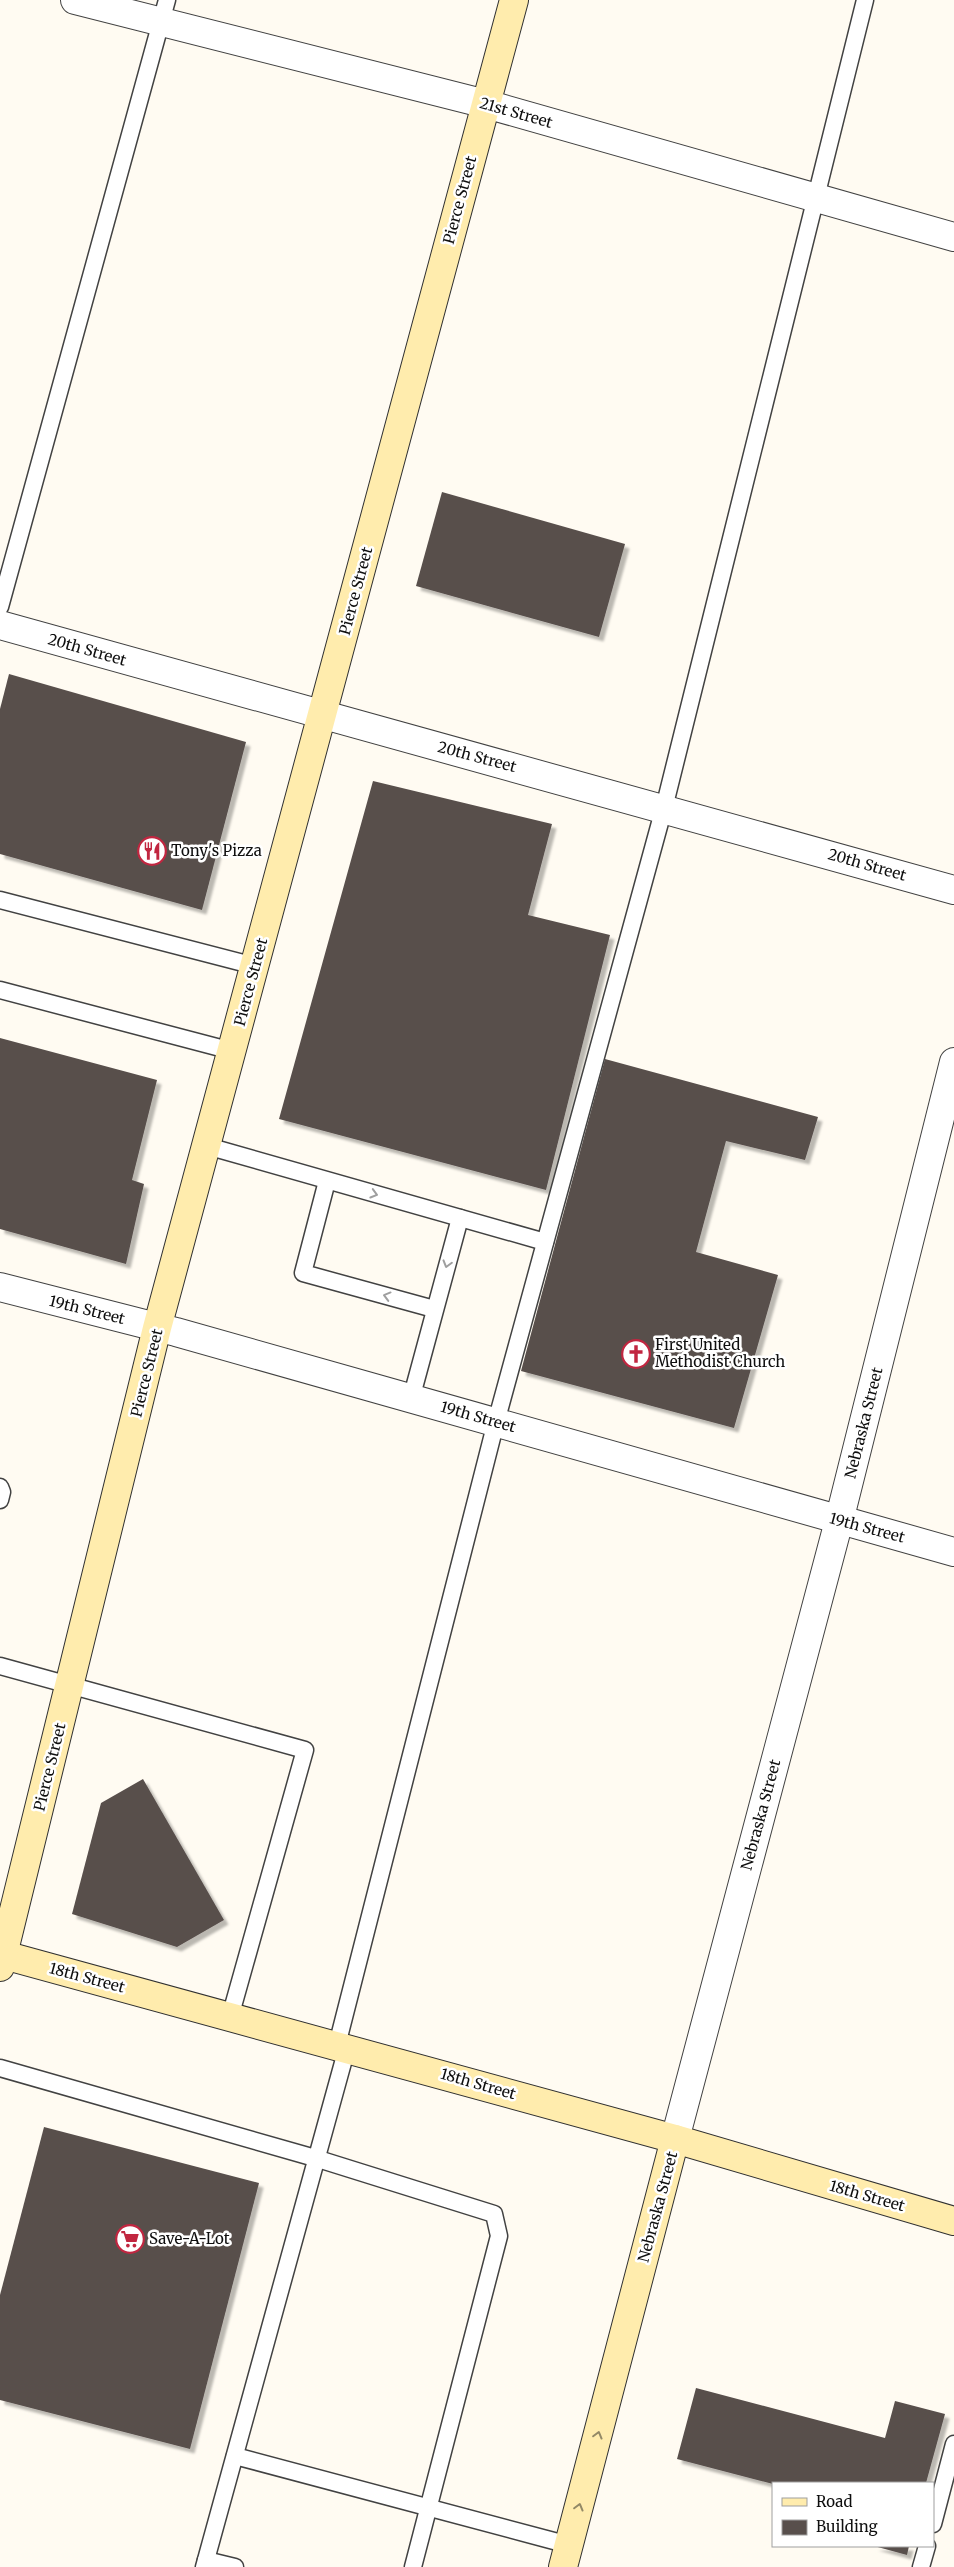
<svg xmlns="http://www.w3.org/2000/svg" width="954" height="2567" font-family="Merriweather,serif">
<defs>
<filter id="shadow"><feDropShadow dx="4.5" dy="4.5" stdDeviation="1" flood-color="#0004"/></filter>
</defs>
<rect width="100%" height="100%" fill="#fffbf2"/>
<g fill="#584f4c" filter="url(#shadow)">
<polygon points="442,492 625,544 599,637 416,586"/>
<polygon points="9,674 246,742 202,910 0,854 0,709"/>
<polygon points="373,781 552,824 528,915 610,935 546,1190 279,1119"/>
<polygon points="0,1038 157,1080 132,1180 144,1184 126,1264 0,1229"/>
<polygon points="605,1059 818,1117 805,1160 726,1141 696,1252 778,1275 734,1428 521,1371"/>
<polygon points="143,1779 224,1920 177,1947 72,1914 101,1803"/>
<polygon points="44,2127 259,2183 190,2449 0,2400 0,2295"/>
<polygon points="696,2388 885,2438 895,2401 945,2414 926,2483 773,2484 677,2459"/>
<polygon points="874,2546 909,2546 907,2555"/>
</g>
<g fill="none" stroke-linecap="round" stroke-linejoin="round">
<defs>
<g id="service">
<polyline points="0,607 167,0"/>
<polyline points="0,900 255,966"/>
<polyline points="0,990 232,1051"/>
<polyline points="207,1146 545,1242"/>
<polyline points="327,1181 303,1273 434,1309"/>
<polyline points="411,1399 460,1218"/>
<polyline points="0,1487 2,1492 0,1500"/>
<polyline points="0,1666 305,1750 230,2017"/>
<polyline points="337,2045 496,1422 664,808 865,0"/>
<polyline points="0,2068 315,2158 494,2214 499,2236 413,2567"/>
<polyline points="235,2456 569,2545"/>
<polyline points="933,2524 954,2444"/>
<polyline points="206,2560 235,2567"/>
<polyline points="204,2567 347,2048"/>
<polyline points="921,2567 927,2546"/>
</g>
<g id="minor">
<polyline points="75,0 486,104 954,237"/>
<polyline points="0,625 954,890"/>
<polyline points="0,1287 176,1332 954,1552"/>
<polyline points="675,2139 839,1521 954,1062"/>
</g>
<g id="secondary">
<polyline points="0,1954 675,2139 954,2221"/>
<polyline points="0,1967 157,1328 514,0"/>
<polyline points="563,2567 675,2139"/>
</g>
</defs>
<use href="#service" stroke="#424242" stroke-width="19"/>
<use href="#minor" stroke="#424242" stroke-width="30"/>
<use href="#secondary" stroke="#313131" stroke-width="30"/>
<use href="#service" stroke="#fff" stroke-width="16"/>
<use href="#minor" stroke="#fff" stroke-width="28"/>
<use href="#secondary" stroke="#ffecad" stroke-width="28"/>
</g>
<defs><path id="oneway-chevron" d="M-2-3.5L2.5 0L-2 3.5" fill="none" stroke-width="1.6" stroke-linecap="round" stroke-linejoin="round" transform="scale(1.25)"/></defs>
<g stroke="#9f9f9f">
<use href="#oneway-chevron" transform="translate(374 1194) rotate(16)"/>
<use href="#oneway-chevron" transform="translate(447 1264) rotate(106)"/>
<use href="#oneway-chevron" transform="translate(387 1296) rotate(-165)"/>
</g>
<g stroke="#938966">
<use href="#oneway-chevron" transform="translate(598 2435) rotate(-75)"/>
<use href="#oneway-chevron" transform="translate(579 2507) rotate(-75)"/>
</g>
<defs>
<symbol id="restaurant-ring" viewBox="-11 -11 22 22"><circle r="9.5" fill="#fff" stroke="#c12640" stroke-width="1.5"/><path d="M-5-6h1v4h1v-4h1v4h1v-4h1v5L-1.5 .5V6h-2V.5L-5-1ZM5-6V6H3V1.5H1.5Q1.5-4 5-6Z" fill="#c12640"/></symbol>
<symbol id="church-ring" viewBox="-11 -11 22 22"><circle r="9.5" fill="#fff" stroke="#c12640" stroke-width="1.5"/><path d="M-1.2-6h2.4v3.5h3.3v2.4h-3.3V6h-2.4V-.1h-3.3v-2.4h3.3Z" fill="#c12640"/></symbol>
<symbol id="supermarket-ring" viewBox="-11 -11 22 22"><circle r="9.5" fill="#fff" stroke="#c12640" stroke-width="1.5"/><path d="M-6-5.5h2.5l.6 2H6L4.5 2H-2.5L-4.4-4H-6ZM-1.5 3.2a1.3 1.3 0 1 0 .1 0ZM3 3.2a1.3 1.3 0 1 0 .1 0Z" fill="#c12640"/></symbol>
</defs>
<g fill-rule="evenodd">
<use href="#restaurant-ring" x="136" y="835" width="32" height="32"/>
<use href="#church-ring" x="620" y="1338" width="32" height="32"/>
<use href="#supermarket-ring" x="114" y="2223" width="32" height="32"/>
</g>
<g text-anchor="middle" stroke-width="5" stroke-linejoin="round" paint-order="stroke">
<g font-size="15" fill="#0f0f0f" stroke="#fff">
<text transform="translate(516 113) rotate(16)" y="5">21st Street</text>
<text transform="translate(460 200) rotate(-75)" y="5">Pierce Street</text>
<text transform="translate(356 591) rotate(-75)" y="5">Pierce Street</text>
<text transform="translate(87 650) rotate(16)" y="5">20th Street</text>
<text transform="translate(477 757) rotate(15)" y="5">20th Street</text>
<text transform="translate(867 865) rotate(16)" y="5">20th Street</text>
<text transform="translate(251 982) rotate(-75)" y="5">Pierce Street</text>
<text transform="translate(87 1310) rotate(14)" y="5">19th Street</text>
<text transform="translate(147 1373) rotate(-76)" y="5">Pierce Street</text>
<text transform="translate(478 1417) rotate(16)" y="5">19th Street</text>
<text transform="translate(864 1423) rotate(-76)" y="5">Nebraska Street</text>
<text transform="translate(867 1528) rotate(15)" y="5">19th Street</text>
<text transform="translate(50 1767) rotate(-76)" y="5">Pierce Street</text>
<text transform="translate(761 1815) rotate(-75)" y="5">Nebraska Street</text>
<text transform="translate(87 1978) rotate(15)" y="5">18th Street</text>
<text transform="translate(478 2084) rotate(16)" y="5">18th Street</text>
<text transform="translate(867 2196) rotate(16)" y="5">18th Street</text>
<text transform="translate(658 2207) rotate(-75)" y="5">Nebraska Street</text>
</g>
<g font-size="15" fill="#0f0f0f" stroke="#fff" text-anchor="start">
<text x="171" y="856">Tony's Pizza</text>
<text x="655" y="1350">First United<tspan x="655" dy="17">Methodist Church</tspan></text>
<text x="149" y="2244">Save-A-Lot</text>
</g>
</g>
<rect x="772" y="2482" width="162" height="65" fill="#ffffff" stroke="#9f9f9f"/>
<rect x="782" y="2498" width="25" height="8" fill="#ffecad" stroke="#9f9f9f"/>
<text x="816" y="2507" font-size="15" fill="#0f0f0f">Road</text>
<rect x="782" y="2520" width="25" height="15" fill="#584f4c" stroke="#9f9f9f"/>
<text x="816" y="2532" font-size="15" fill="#0f0f0f">Building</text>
</svg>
